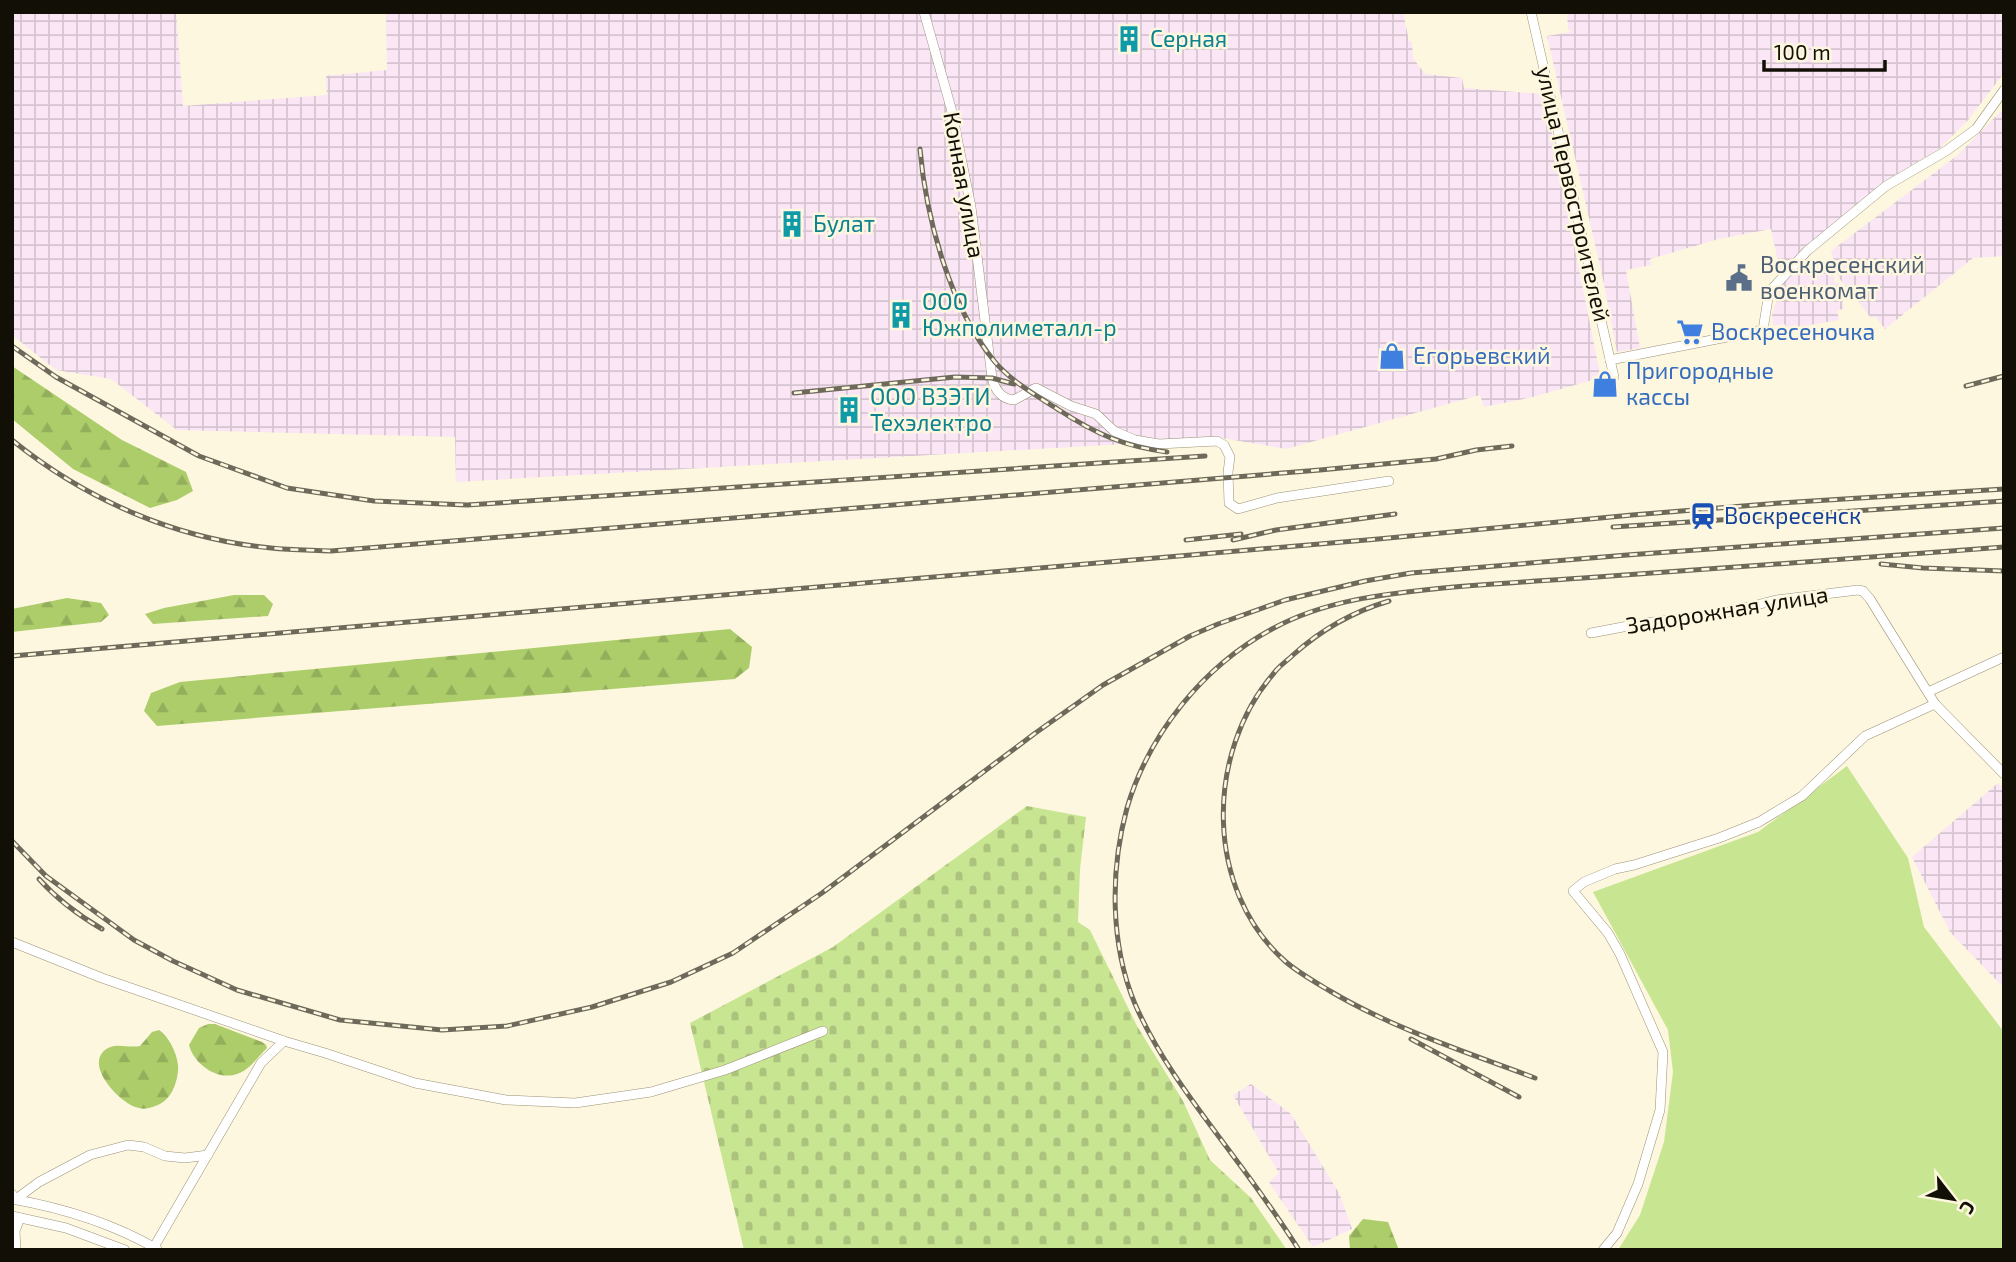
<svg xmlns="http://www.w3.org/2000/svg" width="2016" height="1262" font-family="'Exo 2',sans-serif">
<defs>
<pattern id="industrial-grid" width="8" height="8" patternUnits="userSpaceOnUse" patternTransform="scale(1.75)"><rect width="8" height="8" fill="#fbe6f5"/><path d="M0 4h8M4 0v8" fill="none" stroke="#d6c4d1"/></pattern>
<pattern id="forest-firs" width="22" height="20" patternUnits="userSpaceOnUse" patternTransform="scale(1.75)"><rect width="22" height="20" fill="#adcd6b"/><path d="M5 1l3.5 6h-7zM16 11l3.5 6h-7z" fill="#94af5b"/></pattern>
<pattern id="cemetery-stones" width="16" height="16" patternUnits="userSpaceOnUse" patternTransform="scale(1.75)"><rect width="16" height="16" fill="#c8e591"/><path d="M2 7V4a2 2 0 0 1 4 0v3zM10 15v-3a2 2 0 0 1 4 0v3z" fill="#abc37c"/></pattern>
</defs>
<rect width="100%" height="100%" fill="#fef7df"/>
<g fill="url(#industrial-grid)">
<polygon points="12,12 176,12 183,106 327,95 326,76 387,70 386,12 1403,12 1409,41 1412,41 1413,58 1425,74 1462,78 1464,88 1544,94 1600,374 1596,379 1533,397 1484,407 1480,395 1286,449 1216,437 1195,440 456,482 455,437 177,430 111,379 56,370 12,335"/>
<polygon points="1567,12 2004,12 2004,73 1968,120 1940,148 1882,183 1825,230 1780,271 1771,229 1719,239 1650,259 1651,265 1626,270 1640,348 1617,352 1603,279 1547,36 1571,32 1568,29"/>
<polygon points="2004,108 2004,256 1973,258 1885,329 1875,316 1871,318 1838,277 1831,251 1958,155"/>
<polygon points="1831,262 1835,283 1839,283 1844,309 1837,310 1839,320 1786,329 1785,324 1773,326 1772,315 1781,286 1787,276 1795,270 1804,267"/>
<polygon points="1998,783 2004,789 2004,988 1950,932 1912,857"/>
<polygon points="1251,1084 1291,1114 1339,1193 1352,1229 1313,1247 1269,1182 1279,1173 1233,1095"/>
</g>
<polygon fill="#c8e591" points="1847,766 1908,858 1924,927 2004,1032 2004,1250 1618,1250 1640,1215 1664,1142 1673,1072 1668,1030 1593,892 1758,832"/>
<g fill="url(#forest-firs)">
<polygon points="12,366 122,440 186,472 193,491 177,500 150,508 73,469 12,419"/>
<polygon points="234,595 264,595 273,604 268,616 153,624 145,614 164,608"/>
<polygon points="67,598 101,603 109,615 101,622 12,632 12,609"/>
<polygon points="730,629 752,647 749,668 735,679 157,726 144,711 151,693 180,682"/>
<path d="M208,1024H215L262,1042L266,1045L267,1048C258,1057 249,1070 237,1074C217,1081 194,1064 189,1045L199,1028Z"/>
<path d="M159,1030C170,1037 180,1059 178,1072C176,1085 172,1097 160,1104C153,1107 146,1110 139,1108C121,1105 81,1063 108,1048C117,1043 129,1048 140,1046L152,1032Z"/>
<polygon points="1363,1219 1388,1222 1399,1250 1350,1250 1349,1236"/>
</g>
<polygon fill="url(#cemetery-stones)" points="1027,806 1086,817 1080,869 1078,922 1090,930 1137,1026 1183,1101 1210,1160 1251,1198 1287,1250 744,1250 690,1023 833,947"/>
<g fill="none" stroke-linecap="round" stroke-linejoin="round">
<defs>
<g id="minor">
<path d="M924,12L951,108L971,207L992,378C995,390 1001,399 1014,400L1036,388L1071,406L1096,414L1114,431L1135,440L1159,444L1217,441L1224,445L1230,457L1228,472L1229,503L1238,509L1277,498L1389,481"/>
<polyline points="1531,12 1614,377"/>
<polyline points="1610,360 1763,330 1769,292 1807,251 1886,186 1946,151 1976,129 2004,90"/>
<polyline points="1591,633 1644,623 1721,614 1776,600 1858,590 1863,591 1870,599 1935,704 2004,774"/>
<polyline points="1928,692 2004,657"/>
<polyline points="12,942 102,978 284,1041 325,1053 415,1083 506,1100 575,1103 651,1092 725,1070 823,1031"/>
<polyline points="12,1194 16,1199 39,1182 90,1155 128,1145 144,1147 165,1156 185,1158 208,1155"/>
<path d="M12,1199C63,1208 112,1223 157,1249"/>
<polyline points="12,1216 66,1228 125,1250"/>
<polyline points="154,1247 261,1063 284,1041"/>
<polyline points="16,1250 15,1231 20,1218"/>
<polyline points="1603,1250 1617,1233 1638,1184 1660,1110 1663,1052 1620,954 1608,933 1573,891 1584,882 1615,869 1634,865 1719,838 1759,822 1802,796 1865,736 1935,704"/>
</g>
</defs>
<use href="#minor" stroke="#9a9276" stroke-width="10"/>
<use href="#minor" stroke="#fff" stroke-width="9"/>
<defs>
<g id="rail">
<path d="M920,149C926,218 950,308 995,362C1012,382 1037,396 1059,410C1096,434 1123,446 1167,452"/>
<polyline points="12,346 56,377 199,456 287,488 374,501 467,505 1205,456"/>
<polyline points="1966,386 2004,376"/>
<polyline points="794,393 955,377 992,378 1014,384"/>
<path d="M12,440C86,500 176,539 271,548C291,550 311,550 331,551L1320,470L1436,459L1476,450L1512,446"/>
<polyline points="1613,527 2004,501"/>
<polyline points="1186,540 1241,534"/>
<polyline points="1233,540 1276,530 1395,514"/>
<polyline points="1881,564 1923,568 2004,571"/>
<path d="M1389,601C1352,612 1322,629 1293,655C1287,661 1279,666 1274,673C1205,753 1204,890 1286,962C1299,973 1315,982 1330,991C1394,1029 1466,1052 1535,1078"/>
<polyline points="12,656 1378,539 1632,515 1780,503 2004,489"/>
<polyline points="12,841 46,876 134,940 173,961 237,990 340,1020 442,1030 507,1026 592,1007 671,982 733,953 822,893 1034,734 1103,685 1190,636 1218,624 1285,600 1365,581 1411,573 1627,555 2004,528"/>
<path d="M39,879C57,899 78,915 102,929"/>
<polyline points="1411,1039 1519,1097"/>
<path d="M1299,1250C1278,1217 1255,1185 1231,1153C1196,1106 1159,1059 1135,1004C1110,944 1110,870 1127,808C1149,733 1204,666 1272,629C1325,600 1384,594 1443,588C1490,584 1537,581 1583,578C1723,568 1864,558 2004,547"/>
</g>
</defs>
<use href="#rail" stroke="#6e6a5b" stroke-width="5"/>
<use href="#rail" stroke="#fef7df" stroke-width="2.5" stroke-dasharray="8" stroke-linecap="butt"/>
</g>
<defs>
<symbol id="building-bare" viewBox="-9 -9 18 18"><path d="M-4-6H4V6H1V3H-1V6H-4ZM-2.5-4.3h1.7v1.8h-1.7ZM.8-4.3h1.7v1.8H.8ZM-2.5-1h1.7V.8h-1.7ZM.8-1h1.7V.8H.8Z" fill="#0f9aa8" stroke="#fef7df" stroke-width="2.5" paint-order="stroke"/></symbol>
<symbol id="civic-bare" viewBox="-9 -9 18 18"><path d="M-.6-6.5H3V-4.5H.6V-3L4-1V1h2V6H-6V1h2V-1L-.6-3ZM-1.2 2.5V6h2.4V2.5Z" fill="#5c6f8a" stroke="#fef7df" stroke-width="2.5" paint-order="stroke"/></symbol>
<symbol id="supermarket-bare" viewBox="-9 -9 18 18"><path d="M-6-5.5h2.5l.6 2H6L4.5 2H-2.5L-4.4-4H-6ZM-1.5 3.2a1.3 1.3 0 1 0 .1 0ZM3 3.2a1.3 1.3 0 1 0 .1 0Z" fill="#3f7fe0" stroke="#fef7df" stroke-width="2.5" paint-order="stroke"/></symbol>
<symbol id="shop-bare" viewBox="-9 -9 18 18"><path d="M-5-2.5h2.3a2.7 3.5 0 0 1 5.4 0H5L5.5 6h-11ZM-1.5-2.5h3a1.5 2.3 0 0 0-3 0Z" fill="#3f7fe0" stroke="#fef7df" stroke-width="2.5" paint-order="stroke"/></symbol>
<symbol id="station-bare" viewBox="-9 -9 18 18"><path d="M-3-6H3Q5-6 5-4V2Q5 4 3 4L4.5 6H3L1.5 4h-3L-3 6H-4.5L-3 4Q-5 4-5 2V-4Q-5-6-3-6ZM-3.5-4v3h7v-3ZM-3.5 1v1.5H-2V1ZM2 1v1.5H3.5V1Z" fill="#1a4fb4" stroke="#fef7df" stroke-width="2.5" paint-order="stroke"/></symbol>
</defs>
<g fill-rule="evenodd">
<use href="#building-bare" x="1110" y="20" width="38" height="38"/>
<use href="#building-bare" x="773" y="205" width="38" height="38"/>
<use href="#civic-bare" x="1720" y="259" width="38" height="38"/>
<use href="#building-bare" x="882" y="296" width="38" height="38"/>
<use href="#supermarket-bare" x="1671" y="313" width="38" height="38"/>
<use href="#shop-bare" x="1373" y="337" width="38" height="38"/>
<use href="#shop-bare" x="1586" y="365" width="38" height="38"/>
<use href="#building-bare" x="830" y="391" width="38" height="38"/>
<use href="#station-bare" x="1684" y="497" width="38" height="38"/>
</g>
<g text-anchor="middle" stroke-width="5" stroke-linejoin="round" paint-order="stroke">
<g font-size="23" fill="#0d838f" stroke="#fef7df" text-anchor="start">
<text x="1150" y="47">Серная</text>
<text x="813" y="232">Булат</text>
<text x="922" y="310">ООО<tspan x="922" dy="26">Южполиметалл-р</tspan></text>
<text x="870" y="405">ООО ВЗЭТИ<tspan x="870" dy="26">Техэлектро</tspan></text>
</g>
<g font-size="23" fill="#120f06" stroke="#fef7df">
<text transform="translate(964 185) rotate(80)" y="8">Конная улица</text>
<text transform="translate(1573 194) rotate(77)" y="8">улица Первостроителей</text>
<text transform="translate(1727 610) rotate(-9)" y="8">Задорожная улица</text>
</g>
<g font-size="23" fill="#4e5e75" stroke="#fef7df" text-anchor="start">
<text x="1760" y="273">Воскресенский<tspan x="1760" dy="26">военкомат</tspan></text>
</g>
<g font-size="23" fill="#366cbe" stroke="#fef7df" text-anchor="start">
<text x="1711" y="340">Воскресеночка</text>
<text x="1413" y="364">Егорьевский</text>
<text x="1626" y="379">Пригородные<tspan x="1626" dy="26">кассы</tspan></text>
</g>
<g font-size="23" fill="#164399" stroke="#fef7df" text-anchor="start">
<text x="1724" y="524">Воскресенск</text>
</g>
</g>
<rect width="2016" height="1262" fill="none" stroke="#120f06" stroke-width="28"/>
<g transform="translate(1953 1199) rotate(121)" stroke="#fef7df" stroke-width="5" paint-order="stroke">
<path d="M0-5L12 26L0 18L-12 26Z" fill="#120f06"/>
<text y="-10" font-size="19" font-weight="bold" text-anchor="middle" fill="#120f06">С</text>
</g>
<path d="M1764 60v10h121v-10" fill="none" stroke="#120f06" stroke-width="3.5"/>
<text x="1774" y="60" font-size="21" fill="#120f06" stroke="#fef7df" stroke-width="5" paint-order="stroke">100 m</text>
</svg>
